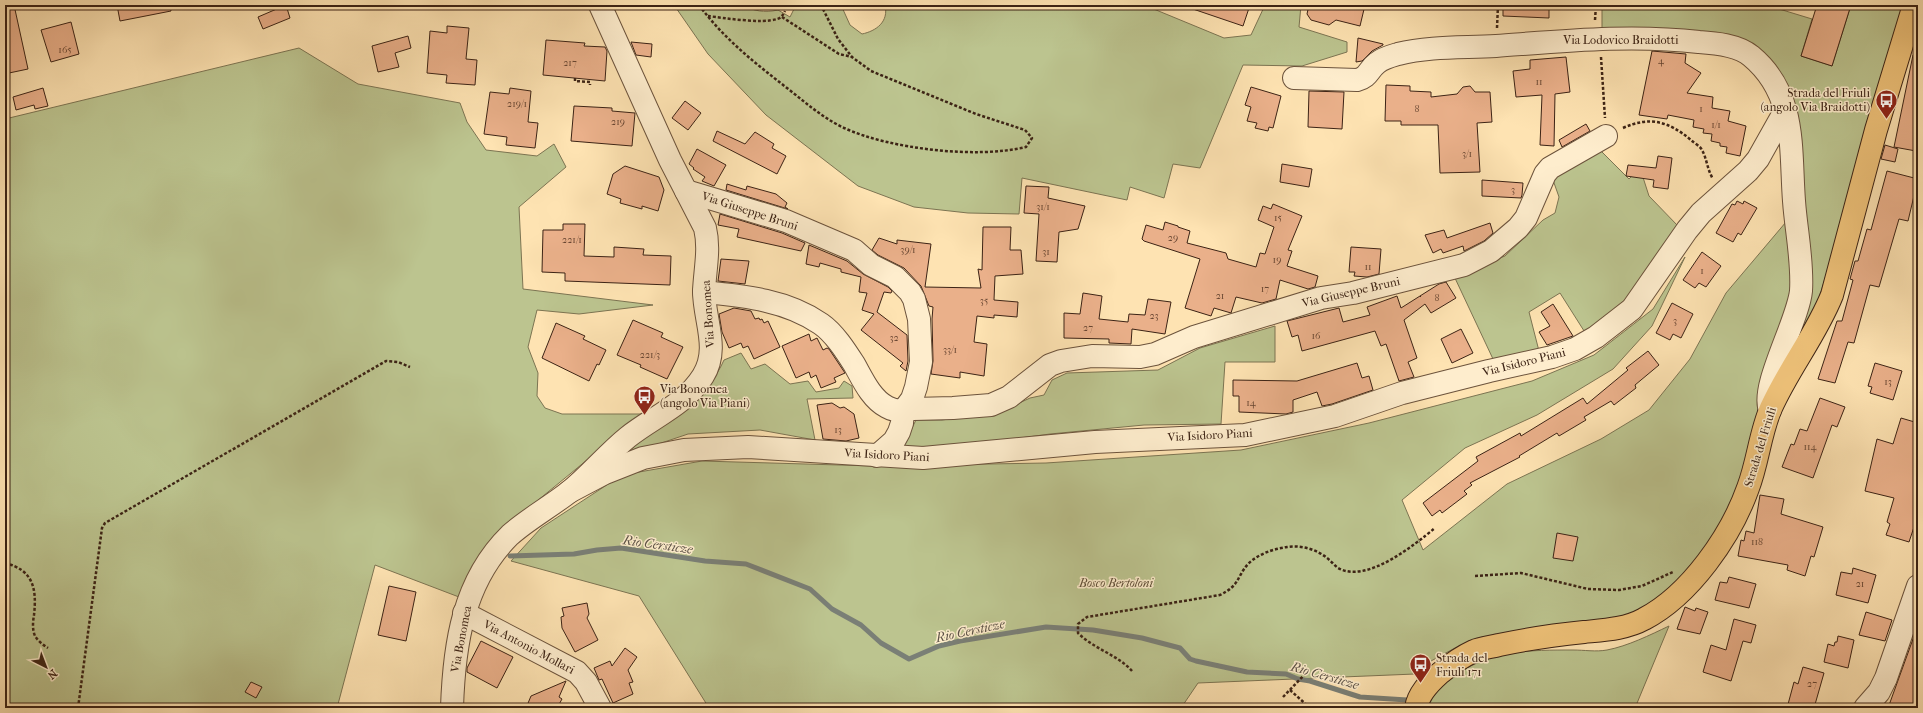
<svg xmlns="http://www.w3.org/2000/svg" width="1923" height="713" font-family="'IM FELL French Canon',serif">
<rect width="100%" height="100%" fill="#fee3b2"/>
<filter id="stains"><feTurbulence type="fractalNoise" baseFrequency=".005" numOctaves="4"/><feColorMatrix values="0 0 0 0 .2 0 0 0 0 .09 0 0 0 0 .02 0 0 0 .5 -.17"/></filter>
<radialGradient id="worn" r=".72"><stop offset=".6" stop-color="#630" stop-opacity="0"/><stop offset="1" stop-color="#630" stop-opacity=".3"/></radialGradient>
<g fill="#bcc48f" stroke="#7c7452">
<path d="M674,5H742C754,11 764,13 778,10L790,17L796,5H841L850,25L862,34C876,31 889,22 885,5H1144L1224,38L1251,35L1265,5H1301L1299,27L1347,42V52L1302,66L1243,65L1200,168L1173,164L1164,198L1130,187L1127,200L1022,178L1019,214L968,213L914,207L858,186L766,115L708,54Z"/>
<polygon points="1602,5 1766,5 1812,19 1801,56 1832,66 1851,5 1907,5 1814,315 1794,354 1793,340 1799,199 1760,54 1602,33"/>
<polygon points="299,48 358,84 460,103 467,122 486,150 537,156 554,144 566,167 519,207 523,289 653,305 579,314 537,310 528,347 538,373 537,396 545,408 562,414 643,414 520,515 459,597 375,565 337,708 5,708 5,119"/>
<polygon points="1601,151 1629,179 1640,168 1649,196 1678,226 1626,299 1586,334 1560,293 1529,312 1539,351 1493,359 1454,276 1505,256 1543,220 1555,213 1559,197 1553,180 1567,168"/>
<polygon points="1786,222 1792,293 1743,487 1707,547 1686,570 1672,588 1652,604 1619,621 1483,637 1455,648 1431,661 1415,674 1198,683 1181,708 709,708 639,596 511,561 541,528 622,475 702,461 874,466 1046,463 1241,450 1369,423 1532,381 1594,355 1653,309 1685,257 1652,326 1613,369 1537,415 1465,448 1402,500 1423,550 1507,484 1601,439 1649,410 1690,359 1726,293"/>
<polygon points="1275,326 1275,362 1225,362 1221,424 1144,425 1050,434 953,447 896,448 908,436 916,420 942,420 1000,412 1030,398 1044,395 1052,380 1067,373 1158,370 1200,348"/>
<path d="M741,353L751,369L765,364L790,384L808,381L816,392L839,388L844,381L852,386L853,398L807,399L815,440L760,430L688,434L623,456C633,448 642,439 652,432C680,410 709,394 724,360Z"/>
<path d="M1669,626L1635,708H1429C1431,694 1443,684 1454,676C1491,650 1530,650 1573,650C1584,650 1596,652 1607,650C1628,646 1650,635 1669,626Z"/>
</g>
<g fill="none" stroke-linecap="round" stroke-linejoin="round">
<polyline stroke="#7a7f76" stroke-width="5" points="510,556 574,554 597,550 621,548 705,561 746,564 810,589 832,609 861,625 881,643 909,659 939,646 960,641 1046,627 1093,630 1142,638 1180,648 1190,659 1196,661 1247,672 1286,674 1298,679 1310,681 1360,697 1407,700"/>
</g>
<g fill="#eab08a" stroke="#3c2315">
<polygon points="5,5 14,5 28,69 9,73 5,50"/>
<polygon points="117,5 170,5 171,11 120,21"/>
<polygon points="286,5 290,18 263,29 258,17"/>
<polygon points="1188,5 1250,5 1243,26 1187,7"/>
<polygon points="1309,5 1365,5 1360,26 1336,20 1329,25 1311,20 1307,14"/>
<polygon points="1503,5 1549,5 1549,18 1503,16"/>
<polygon points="1817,5 1851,5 1832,66 1801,56"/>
<polygon points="71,22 79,54 51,62 41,30"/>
<polygon points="447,26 469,28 466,59 477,60 475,85 446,83 447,75 427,73 430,31 447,33"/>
<polygon points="408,36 411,48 395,53 399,67 378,72 372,46"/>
<polygon points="1358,38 1383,44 1383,45 1372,51 1362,61 1356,62"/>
<polygon points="546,40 585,43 584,46 605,47 607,51 605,81 543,75"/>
<polygon points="631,42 652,44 651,57 636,55"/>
<polygon points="1652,51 1686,54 1685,63 1701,73 1687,93 1713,97 1712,108 1730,111 1728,121 1746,126 1740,156 1726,153 1727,147 1720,146 1720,143 1711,141 1712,134 1703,133 1704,129 1693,127 1694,120 1668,115 1667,119 1639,115"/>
<polygon points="1913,55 1918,56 1918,137 1916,151 1894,147"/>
<polygon points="1566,57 1570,92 1555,94 1554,146 1540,145 1542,95 1516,97 1513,71 1530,69 1530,60"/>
<polygon points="1386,85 1410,86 1410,91 1431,92 1431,97 1457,94 1463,87 1470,86 1475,92 1490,92 1492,122 1477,123 1480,172 1440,173 1438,125 1401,125 1401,121 1385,121"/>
<polygon points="1251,87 1281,96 1273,128 1269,127 1268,131 1255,128 1257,123 1247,121 1251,107 1245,105"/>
<polygon points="43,88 48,106 35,109 34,105 16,110 13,97"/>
<polygon points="510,88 531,91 528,122 538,123 535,148 506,145 507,137 484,134 490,92 509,94"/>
<polygon points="1309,91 1344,92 1342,129 1308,127"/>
<polygon points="685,101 701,113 688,130 672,118"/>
<polygon points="574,106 612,108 612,111 635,113 632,146 571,141"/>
<polygon points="1586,124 1590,131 1562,147 1559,140"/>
<polygon points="717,131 745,144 755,132 774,144 772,148 786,156 777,174 713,141"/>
<polygon points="1885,145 1898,149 1895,162 1881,159"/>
<polygon points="697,149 726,165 714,186 702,181 705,177 693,169 694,168 689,164"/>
<polygon points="1658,156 1672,158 1668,189 1653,187 1654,180 1626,176 1628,165 1656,168"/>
<polygon points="1282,164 1312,169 1309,187 1280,182"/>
<polygon points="625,166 659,177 664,190 658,211 642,206 642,209 620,203 621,199 607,194 613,174"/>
<polygon points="1887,171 1918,179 1908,221 1899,219 1879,287 1870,285 1854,343 1848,342 1835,383 1818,379 1837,321 1842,321 1853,280 1850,279 1855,261 1858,261 1867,229 1871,230"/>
<polygon points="1482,180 1523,183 1522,195 1521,198 1482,196"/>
<polygon points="727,184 746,190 747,186 776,194 787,203 785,207 788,209 726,190"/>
<polygon points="1026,186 1049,187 1048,198 1085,206 1078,229 1059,232 1057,262 1036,261 1039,214 1024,213"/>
<polygon points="1737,201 1743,204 1744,201 1757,208 1741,235 1738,233 1733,242 1716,233 1732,204 1735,205"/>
<polygon points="1273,204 1302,216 1288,250 1292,251 1287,266 1318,276 1315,287 1308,289 1280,280 1276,299 1262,303 1236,297 1231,313 1214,308 1211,316 1185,308 1200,259 1144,241 1142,239 1146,225 1163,230 1165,222 1178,226 1178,227 1190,231 1187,243 1226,253 1228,259 1256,267 1260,253 1265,254 1274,227 1258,220 1263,206 1271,209"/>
<polygon points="720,214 782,233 805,243 801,251 737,237 739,229 718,225"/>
<polygon points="1490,223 1493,233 1484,241 1464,251 1463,246 1443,253 1441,249 1433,253 1425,235 1444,230 1447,238"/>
<polygon points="563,224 585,224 584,256 614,257 614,247 644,249 643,255 671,256 670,285 565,281 565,273 542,272 543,230 563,230"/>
<polygon points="983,227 1011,227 1010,250 1021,250 1023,274 995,276 994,300 1018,302 1017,317 994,315 994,318 977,316 974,342 987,344 984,376 960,372 960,378 931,374 933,361 932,319 933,307 929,306 921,286 904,268 878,255 872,250 879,238 897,244 897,240 931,244 925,287 981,288 978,269 982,270"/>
<polygon points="809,245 847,261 863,274 888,287 892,291 891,293 884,292 877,312 907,335 908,361 906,371 900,366 903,363 861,330 874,314 862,310 867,293 859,292 861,277 841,272 841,269 820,263 819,267 806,264"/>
<polygon points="1351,247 1381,249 1379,274 1367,277 1354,276 1355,272 1349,272"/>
<polygon points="1702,252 1721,266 1706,287 1699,283 1695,288 1683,280"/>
<polygon points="721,259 749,261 745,284 718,281"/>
<polygon points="1446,282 1456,298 1431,313 1425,304 1404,320 1417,358 1408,362 1414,377 1399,381 1386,344 1381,346 1375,331 1302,351 1298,335 1292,337 1287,321 1339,308 1343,322 1370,315 1367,307 1397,296 1401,308 1420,296 1421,297 1420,296 1439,284"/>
<polygon points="1083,293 1102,296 1099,319 1128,322 1129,314 1145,315 1148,299 1171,302 1165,334 1132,329 1131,344 1109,343 1109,339 1064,338 1064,313 1080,314"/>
<polygon points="1672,303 1693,314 1681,338 1673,334 1670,340 1656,333"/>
<polygon points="1553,304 1573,336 1547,345 1539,332 1550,326 1541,312"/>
<polygon points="734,308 751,311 755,319 759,318 760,320 762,319 764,323 768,321 780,347 754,359 748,346 743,348 741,343 729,348 722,332 719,314"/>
<polygon points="633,320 663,333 661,337 683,347 667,379 640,367 641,365 617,355"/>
<polygon points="556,323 585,336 583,339 606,350 599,365 597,364 589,381 542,358"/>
<polygon points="1461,329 1473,353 1452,363 1441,339"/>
<polygon points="809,334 811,341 817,338 823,350 827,348 829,349 845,373 834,378 836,382 821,388 816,375 811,378 809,372 796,378 782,346"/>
<polygon points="1648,351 1659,365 1635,385 1636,388 1614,405 1611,401 1584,417 1586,420 1559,436 1557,433 1519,456 1520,457 1470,483 1472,485 1464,491 1467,494 1442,513 1440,510 1432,516 1423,503 1478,461 1476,457 1520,433 1521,436 1583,398 1587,404 1628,370 1626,368"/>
<polygon points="1357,363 1362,378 1369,376 1373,390 1332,404 1322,406 1317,392 1293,400 1293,412 1286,414 1239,412 1239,396 1233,396 1233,380 1297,381"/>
<polygon points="1875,363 1902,371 1893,400 1870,393 1872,387 1868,386"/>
<polygon points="1820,398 1845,407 1837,427 1832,425 1813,478 1782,467 1791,444 1794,445 1800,429 1807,431"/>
<polygon points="832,403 840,408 844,407 854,414 859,438 846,441 823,439 817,405"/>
<polygon points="1901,418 1918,423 1918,515 1909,542 1886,535 1890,524 1887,522 1894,498 1865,491 1877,439 1893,444"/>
<polygon points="1760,495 1784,499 1781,514 1823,527 1814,557 1811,556 1805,576 1787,570 1788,565 1738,556 1741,540 1744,541 1746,531 1754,533"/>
<polygon points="1557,533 1578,537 1573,561 1553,558"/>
<polygon points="1853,568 1876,575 1868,603 1836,595 1841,572 1852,574"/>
<polygon points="1729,577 1756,584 1749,608 1715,600 1720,582 1727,583"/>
<polygon points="389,586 416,592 406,641 378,635"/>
<polygon points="587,603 589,614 587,618 598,640 575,652 562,628 561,617 564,616 562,608"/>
<polygon points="1685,607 1695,611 1696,608 1708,612 1700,634 1677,629"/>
<polygon points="1866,612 1892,620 1885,641 1859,635"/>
<polygon points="1734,619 1756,625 1751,643 1743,641 1731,681 1703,672 1711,645 1726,650"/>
<polygon points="1917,628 1918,628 1918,692 1913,708 1888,708"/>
<polygon points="1838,636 1854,640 1848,668 1824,662 1828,644 1834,646 1835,642 1837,642"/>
<polygon points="481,641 513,657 497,688 467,672 467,668"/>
<polygon points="625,648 637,657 628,670 633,682 629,683 633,694 613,703 602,679 599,680 594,668 610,661 612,666"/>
<polygon points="1803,667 1824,673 1814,708 1787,708 1794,682 1798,684"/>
<polygon points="566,681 559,697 562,699 557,708 526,708 531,696"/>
<polygon points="251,682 262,687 256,698 245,692"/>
</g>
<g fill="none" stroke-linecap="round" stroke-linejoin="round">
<defs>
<g id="minor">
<path d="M1294,78L1357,80C1369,77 1368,70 1377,63C1383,58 1391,56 1398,54C1430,46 1464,48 1496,46C1564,41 1631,34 1699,42C1715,43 1738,45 1751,56C1797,94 1790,149 1794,201C1796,230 1803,261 1801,291C1798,321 1760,387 1770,410"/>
<polyline points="686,191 786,221 854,250 871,265 895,277 910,292 914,299 919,319 921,362 916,387 912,399 903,411 902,423 899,432 894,441 877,456"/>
<path d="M704,292C744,296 787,300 821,324C834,333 845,350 854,364C862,378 871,399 887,407C896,412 904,411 913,409L953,408L991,405L1009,397L1050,365L1061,361L1092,356L1140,357L1155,354L1194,337L1321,298L1353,293L1464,265L1491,251L1518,228L1526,218L1545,174L1550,168L1606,136"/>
<polyline points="569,492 605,473 643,458 684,450 748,447 923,458 1095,442 1245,435 1335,416 1402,393 1489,371 1552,357 1575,349 1596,337 1632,309 1687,230 1701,213 1748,171 1758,159 1785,111"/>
<polyline points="464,613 577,672 586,682 600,708"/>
<path d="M452,708C454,645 463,581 510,535C528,519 550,507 569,492C590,475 607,454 628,437C653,417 685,405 703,376C720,349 704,320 704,291C705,269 710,249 705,228L670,160L600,5"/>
<polyline points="1865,708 1879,692 1886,678 1918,586"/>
</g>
<path id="major" d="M1416,708C1418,694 1429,683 1439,674C1450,665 1461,657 1474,651C1481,648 1491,647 1499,645C1527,639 1555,635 1584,632C1604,630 1626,629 1644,619C1690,595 1731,536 1748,488C1758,462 1760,433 1771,408C1789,368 1816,335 1832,295L1876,130L1914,5"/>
</defs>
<use href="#minor" stroke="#6c533c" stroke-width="24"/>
<use href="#major" stroke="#3c2315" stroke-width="24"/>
<g stroke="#3c2315" stroke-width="2.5" stroke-dasharray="3 2" stroke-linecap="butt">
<path d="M699,5C724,39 755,63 787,88C806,103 823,118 844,128C890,149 977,159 1026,147L1032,138L1025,130L976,114L871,71L852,57L838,39L821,5"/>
<polyline points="1805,5 1811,7 1812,5"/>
<path d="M708,16C724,18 762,24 777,19C781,18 783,15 785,11"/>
<polyline points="782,17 839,54 852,57"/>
<polyline points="1595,20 1596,5"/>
<polyline points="1497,28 1498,5"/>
<polyline points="1601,57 1605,118"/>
<polyline points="575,78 575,81 590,82 590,85"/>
<path d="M1623,128C1650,116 1668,121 1691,140C1694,143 1700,146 1702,150C1707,159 1707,169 1713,179"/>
<path d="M5,563C33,570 37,588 34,615C33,621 32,629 35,636C38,641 43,645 48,648"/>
<polyline points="1475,576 1521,573 1588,589 1619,590 1642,586 1673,572"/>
<path d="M1132,671C1118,655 1094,649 1078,633V624L1087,617L1220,595C1240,585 1236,578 1248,564C1258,554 1273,549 1287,547C1301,545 1316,549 1327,558C1331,561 1334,565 1338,568C1367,584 1414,545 1435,528"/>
<polyline points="1290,690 1310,708"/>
<polyline points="1283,697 1308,671"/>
<polyline points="78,708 102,528 105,523 386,361 398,362 410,367"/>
</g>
<use href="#minor" stroke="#feedcd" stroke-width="22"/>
<use href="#major" stroke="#efc279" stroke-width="22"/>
</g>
<defs>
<symbol id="bus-pin" viewBox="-11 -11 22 30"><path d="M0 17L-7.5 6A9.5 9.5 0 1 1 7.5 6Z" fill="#8f2418" stroke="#feedcd"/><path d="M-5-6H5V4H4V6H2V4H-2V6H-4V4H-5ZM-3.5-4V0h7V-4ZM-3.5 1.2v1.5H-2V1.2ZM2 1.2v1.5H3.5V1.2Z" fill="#fff"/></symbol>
</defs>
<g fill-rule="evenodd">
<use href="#bus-pin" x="1874" y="88" width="25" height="34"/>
<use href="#bus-pin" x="632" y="384" width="25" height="34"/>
<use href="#bus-pin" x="1408" y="652" width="25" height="34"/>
</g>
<g text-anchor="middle" stroke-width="3" stroke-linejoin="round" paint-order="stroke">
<g font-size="10" fill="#684632">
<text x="65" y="53">165</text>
<text x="1661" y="64">4</text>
<text x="570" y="66">217</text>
<text x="1539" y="85">11</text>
<text x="517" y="107">219/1</text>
<text x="1417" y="112">8</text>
<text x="1701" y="112">1</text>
<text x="618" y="125">219</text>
<text x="1716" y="128">1/1</text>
<text x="1467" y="157">3/1</text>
<text x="1513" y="193">3</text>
<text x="1043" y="210">31/1</text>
<text x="1278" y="221">15</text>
<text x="1173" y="241">29</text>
<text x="572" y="243">221/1</text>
<text x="908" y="253">39/1</text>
<text x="1046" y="255">31</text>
<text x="1277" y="263">19</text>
<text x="1368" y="270">11</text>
<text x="1702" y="274">1</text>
<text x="1265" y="292">17</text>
<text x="1220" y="299">21</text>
<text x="1437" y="301">8</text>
<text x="984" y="304">35</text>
<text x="1154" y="319">23</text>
<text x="1675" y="324">3</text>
<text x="1088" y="331">27</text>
<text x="1316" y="339">16</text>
<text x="894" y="341">32</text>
<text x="950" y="353">33/1</text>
<text x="650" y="358">221/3</text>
<text x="1888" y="385">13</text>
<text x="1251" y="406">14</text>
<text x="838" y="433">13</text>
<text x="1810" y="450">114</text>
<text x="1757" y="545">118</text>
<text x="1860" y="587">21</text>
<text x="1812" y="687">27</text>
</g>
<g font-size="12" fill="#3c2315" stroke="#feedcd">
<text x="1621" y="44">Via Lodovico Braidotti</text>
<text transform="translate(750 211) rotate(18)" y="4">Via Giuseppe Bruni</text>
<text transform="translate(1351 292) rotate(-13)" y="4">Via Giuseppe Bruni</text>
<text transform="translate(708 314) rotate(-94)" y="4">Via Bonomea</text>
<text transform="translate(1524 362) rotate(-14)" y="4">Via Isidoro Piani</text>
<text transform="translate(1210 435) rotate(-3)" y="4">Via Isidoro Piani</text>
<text transform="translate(1760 447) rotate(-73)" y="4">Strada del Friuli</text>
<text transform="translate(887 455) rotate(3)" y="4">Via Isidoro Piani</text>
<text transform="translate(461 639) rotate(-79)" y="4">Via Bonomea</text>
<text transform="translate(529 647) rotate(28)" y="4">Via Antonio Mollari</text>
</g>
<g font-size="12" fill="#3c2315" stroke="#feedcd" text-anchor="start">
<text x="1870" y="97" text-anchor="end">Strada del Friuli<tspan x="1870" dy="14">(angolo Via Braidotti)</tspan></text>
<text x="660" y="393">Via Bonomea<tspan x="660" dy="14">(angolo Via Piani)</tspan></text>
<text x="1436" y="662">Strada del<tspan x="1436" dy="14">Friuli 171</tspan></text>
</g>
<g font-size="12" font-style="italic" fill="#5c4b34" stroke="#feedcd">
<text x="1116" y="587">Bosco Bertoloni</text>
</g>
<g font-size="13" font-style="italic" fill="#5b5146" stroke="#feedcd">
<text transform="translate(658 544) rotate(8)" y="5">Rio Cersticze</text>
<text transform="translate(970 630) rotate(-12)" y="5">Rio Cersticze</text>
<text transform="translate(1325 675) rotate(16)" y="5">Rio Cersticze</text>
</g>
</g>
<rect width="1923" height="713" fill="none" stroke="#fee3b2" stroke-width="20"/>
<rect x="6" y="6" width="1911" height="701" fill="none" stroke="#3c2315" stroke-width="2"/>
<rect x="10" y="10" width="1903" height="693" fill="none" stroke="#3c2315"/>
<g transform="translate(46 667) rotate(138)" stroke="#feedcd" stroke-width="3" paint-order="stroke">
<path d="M0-3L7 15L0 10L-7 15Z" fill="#3c2315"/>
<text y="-6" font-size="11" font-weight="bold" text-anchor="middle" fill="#3c2315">N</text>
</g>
<rect width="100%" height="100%" filter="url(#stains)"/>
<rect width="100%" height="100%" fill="url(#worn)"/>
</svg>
